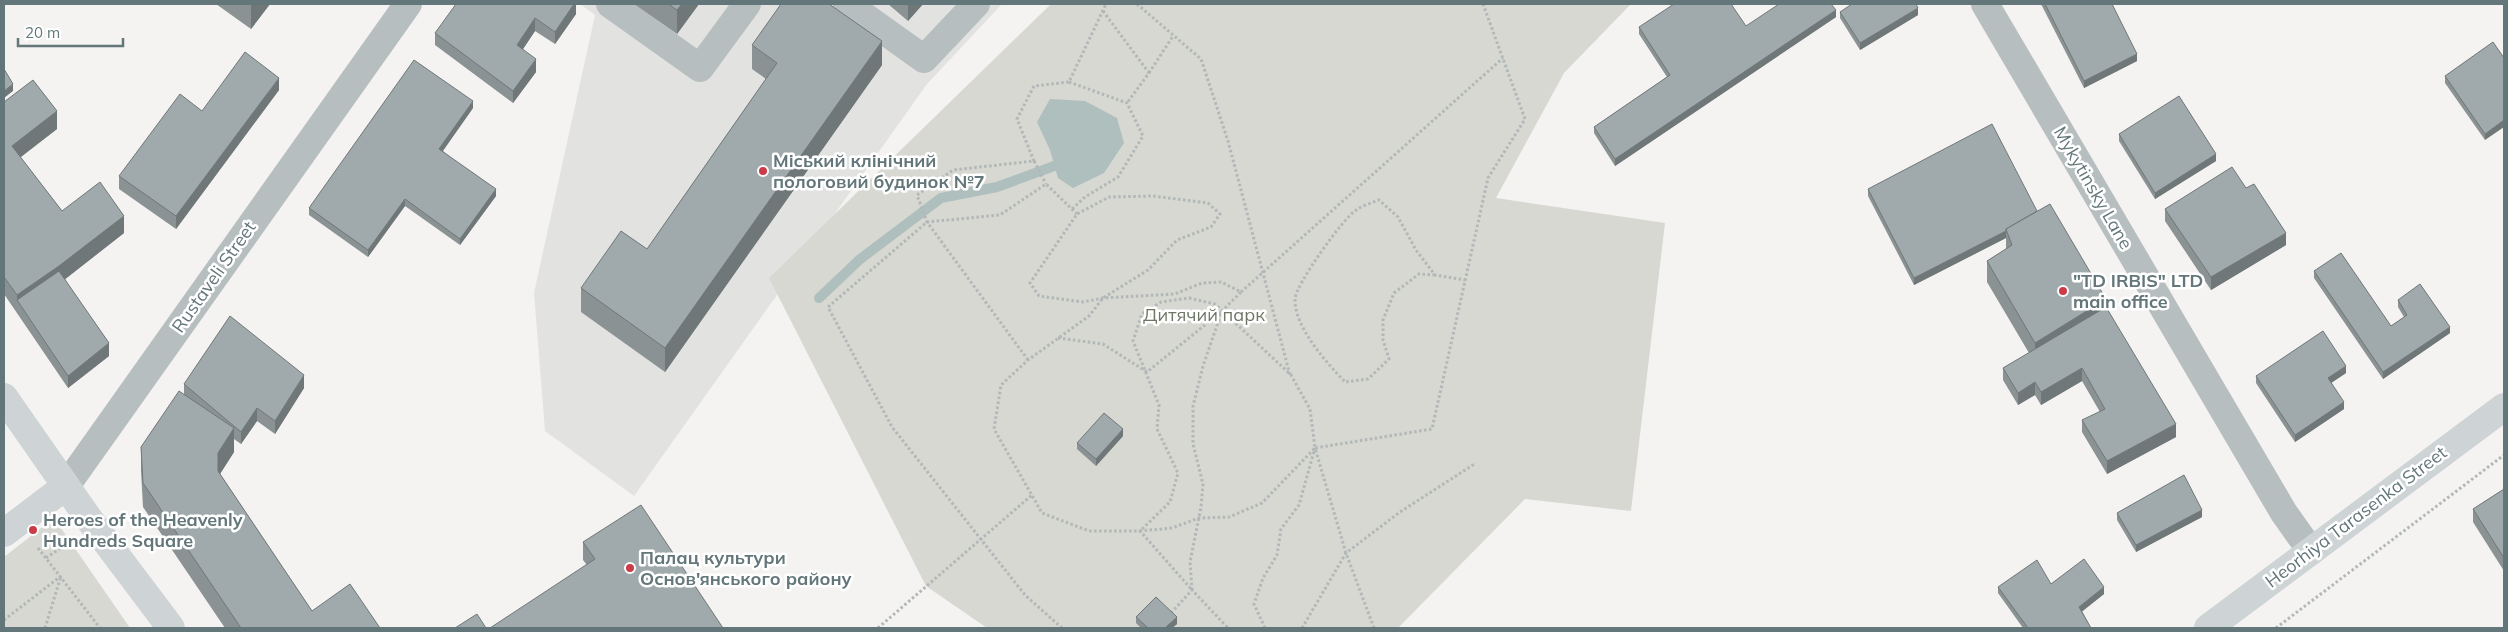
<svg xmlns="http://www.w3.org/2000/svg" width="2508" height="632" font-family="Mulish,sans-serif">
<rect width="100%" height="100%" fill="#f4f3f1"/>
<polygon fill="#e2e3e1" points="580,4 1002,4 927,84 634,496 545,431 534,293 595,15"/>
<g fill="#d6d8d1">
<polygon points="1051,4 1631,4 1564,73 1496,198 1665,223 1631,511 1525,499 1398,628 987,628 926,586 769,278"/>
<polygon points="54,518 130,628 4,628 4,557"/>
</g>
<polygon fill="#afbfbe" points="1050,99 1085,101 1117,118 1124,143 1104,173 1073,188 1058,178 1050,150 1037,122"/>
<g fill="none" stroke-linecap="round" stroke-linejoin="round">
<polyline stroke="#afbfbe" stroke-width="10" points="819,298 859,260 941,198 997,187 1057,165 1061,156"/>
<g stroke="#b2b7b8" stroke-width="3" stroke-dasharray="2.5 2.5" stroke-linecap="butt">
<polyline points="1137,4 1201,59 1228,141 1290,375"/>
<polyline points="1103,11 1149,73 1127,103"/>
<polyline points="1149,73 1173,36"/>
<polyline points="1069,82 1127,103 1143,136 1118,177 1085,197 1072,209"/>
<polyline points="1034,161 1046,184"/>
<path d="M1435,275L1419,274L1394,293L1383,320V340L1389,359L1368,379L1345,382C1327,363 1294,327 1295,299C1296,284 1342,220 1355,211C1361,206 1371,203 1379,200L1398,217L1416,250L1435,275L1465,280"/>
<polyline points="1241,292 1503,58"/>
<polygon points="1189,298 1215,304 1291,375 1310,409 1315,448 1262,503 1229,517 1199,518 1172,528 1140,531 1170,502 1178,473 1157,429 1159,405 1133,341 1142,314 1161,302"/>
<polyline points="1058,338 1103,344 1147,372 1221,312"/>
<polyline points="1028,360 927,222 917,195 953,170 1034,161 1017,119 1034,86 1069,82 1106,4"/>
<polyline points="38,548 100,628"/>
<polyline points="46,558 68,543"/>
<polyline points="1192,590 1190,562 1201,507 1203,484 1193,444 1193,406 1203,366 1222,311 1241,292 1221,282 1202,283 1175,294 1103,298 1083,302 1039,296 1030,283 1077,214 1109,197 1153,196 1208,203 1220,214 1211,227 1177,240 1148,270 1103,298 1089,316 1028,360 1001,385 994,429 1042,513 1089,531 1140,531 1192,590"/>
<polyline points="1171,613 1192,590 1228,628"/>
<polyline points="4,620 61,576"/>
<polyline points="45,628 61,576"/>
<polyline points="878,628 1032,495"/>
<polyline points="1062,628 1025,595 892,427 828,307 927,222 1000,215 1046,184 1077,214"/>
<polyline points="1265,628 1254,604 1263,578 1277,555 1281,529 1299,505 1315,448"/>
<polyline points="1302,628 1346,553 1400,512 1476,463"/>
<polyline points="1374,628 1346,553 1315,448 1432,429 1488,178 1525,119 1483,4"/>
<polyline points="2276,628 2504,455"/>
</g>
<g stroke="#b7bebf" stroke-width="28">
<polyline points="610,4 700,68 747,4"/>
<polyline points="847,4 924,59 976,4"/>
<polyline points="1985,4 2284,513 2311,551"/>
<polyline points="66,486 408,4"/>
</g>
<g stroke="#ced4d5" stroke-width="28">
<polyline points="4,397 89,519 171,628"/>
<polyline points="4,533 66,486"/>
<polyline points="2208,628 2504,407"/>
</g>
</g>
<g fill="#8a9294">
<polygon points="216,4 270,4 251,29"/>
<polygon points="576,4 576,14 555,44 535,31 523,49 536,72 513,103 435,45 435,33"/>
<polygon points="634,4 699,4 677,34"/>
<polygon points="888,4 923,4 908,21"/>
<polygon points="2041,4 2112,4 2137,61 2084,88"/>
<polygon points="1840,12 1918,15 1860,50 1840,18"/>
<polygon points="1836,17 1615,166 1594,133 1594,127 1667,77 1639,34 1639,27 1746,26"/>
<polygon points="752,45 882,65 665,372 581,312 581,288 647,249 766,79 752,69"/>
<polygon points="2504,58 2485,140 2445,83 2445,76"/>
<polygon points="279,90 176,229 119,189 119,176 202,111"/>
<polygon points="4,102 57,129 20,157 62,211 124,233 65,279 109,356 68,388 4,294"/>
<polygon points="473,108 443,151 496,196 460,245 405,206 368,257 309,215 309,208"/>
<polygon points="2119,134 2216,161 2155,199 2119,141"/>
<polygon points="1868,189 2037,211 2106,307 2176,437 2107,474 2082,432 2082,420 2100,412 2082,381 2041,405 2035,395 2018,405 2003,380 2003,368 2029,353 1987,282 1987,261 2006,249 2006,238 1914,285 1868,196"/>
<polygon points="2165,209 2286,245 2211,290 2165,221"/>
<polygon points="2314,271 2391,326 2404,317 2398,307 2398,300 2450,333 2383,379 2314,278"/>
<polygon points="2346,373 2331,383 2344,409 2295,442 2256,383 2256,376"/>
<polygon points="184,384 304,388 275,434 257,421 241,444 234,439 234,452 220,474 312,611 380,628 225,628 143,507 141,471 141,447 184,394"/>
<polygon points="1123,436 1096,466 1077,449 1077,443"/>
<polygon points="2504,489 2504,571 2473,522 2473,509"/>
<polygon points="2117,513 2202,517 2136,552 2117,520"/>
<polygon points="583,542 723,628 587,565 583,560"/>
<polygon points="2051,584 2104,594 2082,611 2091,628 2023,628 1998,593 1998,587"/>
<polygon points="1136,617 1177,624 1172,628 1141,628 1136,623"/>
</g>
<g fill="#707778">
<polygon points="252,4 270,4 251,29 251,5"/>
<polygon points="574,4 576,4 576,14 555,44 555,32"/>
<polygon points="682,4 699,4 677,34 677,10"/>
<polygon points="908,4 923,4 908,21"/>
<polygon points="1918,8 1918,15 1860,50 1860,43"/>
<polygon points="1836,10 1836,17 1615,166 1615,159"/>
<polygon points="535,18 535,31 517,58 517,45"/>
<polygon points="882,41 882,65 665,372 665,348"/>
<polygon points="2137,54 2137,61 2084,88 2084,81"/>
<polygon points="536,59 536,72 513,103 513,91"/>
<polygon points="279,78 279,90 176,229 176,216"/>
<polygon points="13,84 13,91 4,98 4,91"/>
<polygon points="473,101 473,108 439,156 439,149"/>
<polygon points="57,111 57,129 12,164 12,146"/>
<polygon points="2504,120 2504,127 2485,140 2485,134"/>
<polygon points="2216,154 2216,161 2155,199 2155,193"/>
<polygon points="496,189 496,196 460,245 460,239"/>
<polygon points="405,199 405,206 368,257 368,250"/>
<polygon points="124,216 124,233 59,284 17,300 17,313 17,295"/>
<polygon points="2006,231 2006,238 1914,285 1914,278"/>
<polygon points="2286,233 2286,245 2211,290 2211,277"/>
<polygon points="2106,299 2106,320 2035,364 2035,343"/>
<polygon points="2450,327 2450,333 2383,379 2383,372"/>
<polygon points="109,343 109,356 68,388 68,376"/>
<polygon points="2346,366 2346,373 2328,385 2328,378"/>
<polygon points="2082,368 2082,381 2041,405 2041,392"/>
<polygon points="304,375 304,388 275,434 275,421"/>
<polygon points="2035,382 2035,395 2018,405 2018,393"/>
<polygon points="2344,402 2344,409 2295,442 2295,435"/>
<polygon points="257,408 257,421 241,444 241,432"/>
<polygon points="2176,424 2176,437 2107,474 2107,461"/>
<polygon points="234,428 234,452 218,477 218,453"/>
<polygon points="1123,429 1123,436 1096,466 1096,459"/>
<polygon points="2202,510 2202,517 2136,552 2136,545"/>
<polygon points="2104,587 2104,594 2079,614 2079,607"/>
<polygon points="1177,617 1177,624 1172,628 1165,628"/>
</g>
<g fill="#a0aaac" stroke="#707778">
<polygon points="456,4 574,4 555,32 535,18 517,45 536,59 513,91 435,33"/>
<polygon points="668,4 682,4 677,10"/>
<polygon points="781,4 829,4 882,41 665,348 581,288 621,231 647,249 777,63 752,45"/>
<polygon points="1674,4 1731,4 1746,26 1779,4 1831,4 1836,10 1615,159 1594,127 1670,75 1639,27"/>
<polygon points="1852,4 1916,4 1918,8 1860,43 1840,12"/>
<polygon points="2045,4 2112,4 2137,54 2084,81"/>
<polygon points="2493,42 2504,58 2504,120 2485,134 2445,76"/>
<polygon points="245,52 279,78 176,216 119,176 180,94 202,111"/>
<polygon points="414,60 473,101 439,149 496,189 460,239 405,199 368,250 309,208"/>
<polygon points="4,69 13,84 4,91"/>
<polygon points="33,80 57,111 12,146 62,211 100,182 124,216 59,266 17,295 4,277 4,102"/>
<polygon points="2179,96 2216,154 2155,193 2119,134"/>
<polygon points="1992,124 2037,211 2006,229 2006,231 1914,278 1868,189"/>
<polygon points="2232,167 2246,188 2254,184 2286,233 2211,277 2165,209"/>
<polygon points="2050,204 2106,299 2035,343 1987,261 2012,245 2006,229"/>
<polygon points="2341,253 2391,326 2407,315 2398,300 2420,284 2450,327 2383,372 2314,271"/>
<polygon points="59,271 109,343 68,376 17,300"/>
<polygon points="2106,307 2176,424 2107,461 2082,420 2105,409 2082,368 2041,392 2035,382 2018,393 2003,368"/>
<polygon points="230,316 304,375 275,421 257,408 241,432 184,384"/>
<polygon points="2323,331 2346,366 2328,378 2344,402 2295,435 2256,376"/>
<polygon points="179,391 234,428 218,453 218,471 312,611 350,584 380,628 241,628 143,483 141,447"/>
<polygon points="1104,413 1123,429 1096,459 1077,443"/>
<polygon points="2184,475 2202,510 2136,545 2117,513"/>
<polygon points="2504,489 2504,558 2473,509"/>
<polygon points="641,505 723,628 490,628 595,559 583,542"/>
<polygon points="2084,559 2104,587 2079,607 2091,628 2028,628 1998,587 2037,560 2051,584"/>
<polygon points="1156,597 1177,617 1165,628 1148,628 1136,617"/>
<polygon points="477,614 486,628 455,628"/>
</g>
<g fill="#cb3b48" stroke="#fff" stroke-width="2">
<circle cx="763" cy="171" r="5"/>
<circle cx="2063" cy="291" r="5"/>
<circle cx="33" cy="530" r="5"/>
<circle cx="630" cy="568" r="5"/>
</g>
<g text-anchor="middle" stroke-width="5" stroke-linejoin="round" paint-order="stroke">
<g font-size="18" font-weight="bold" fill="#637679" stroke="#fff" text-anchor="start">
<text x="773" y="167">Міський клінічний<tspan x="773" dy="21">пологовий будинок №7</tspan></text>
<text x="2073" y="287">"TD IRBIS" LTD<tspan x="2073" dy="21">main office</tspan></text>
<text x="43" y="526">Heroes of the Heavenly<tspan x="43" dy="21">Hundreds Square</tspan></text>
<text x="640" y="564">Палац культури<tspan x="640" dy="21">Основ'янського району</tspan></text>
</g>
<g font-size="18" fill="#637679" stroke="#fff">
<text transform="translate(2093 188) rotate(60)" y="6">Mykytinsky Lane</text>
<text transform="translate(214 277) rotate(-55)" y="6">Rustaveli Street</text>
<text transform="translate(2356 517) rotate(-37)" y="6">Heorhiya Tarasenka Street</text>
</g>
<g font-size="18" fill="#6e7665" stroke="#fff">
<text x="1204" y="321">Дитячий парк</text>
</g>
</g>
<rect width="2508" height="632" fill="none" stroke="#637679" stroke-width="10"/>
<path d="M18 38v8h105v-8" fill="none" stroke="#637679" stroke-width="2.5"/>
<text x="25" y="38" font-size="15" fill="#637679" stroke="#ffffff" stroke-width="4" paint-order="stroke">20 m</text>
</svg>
